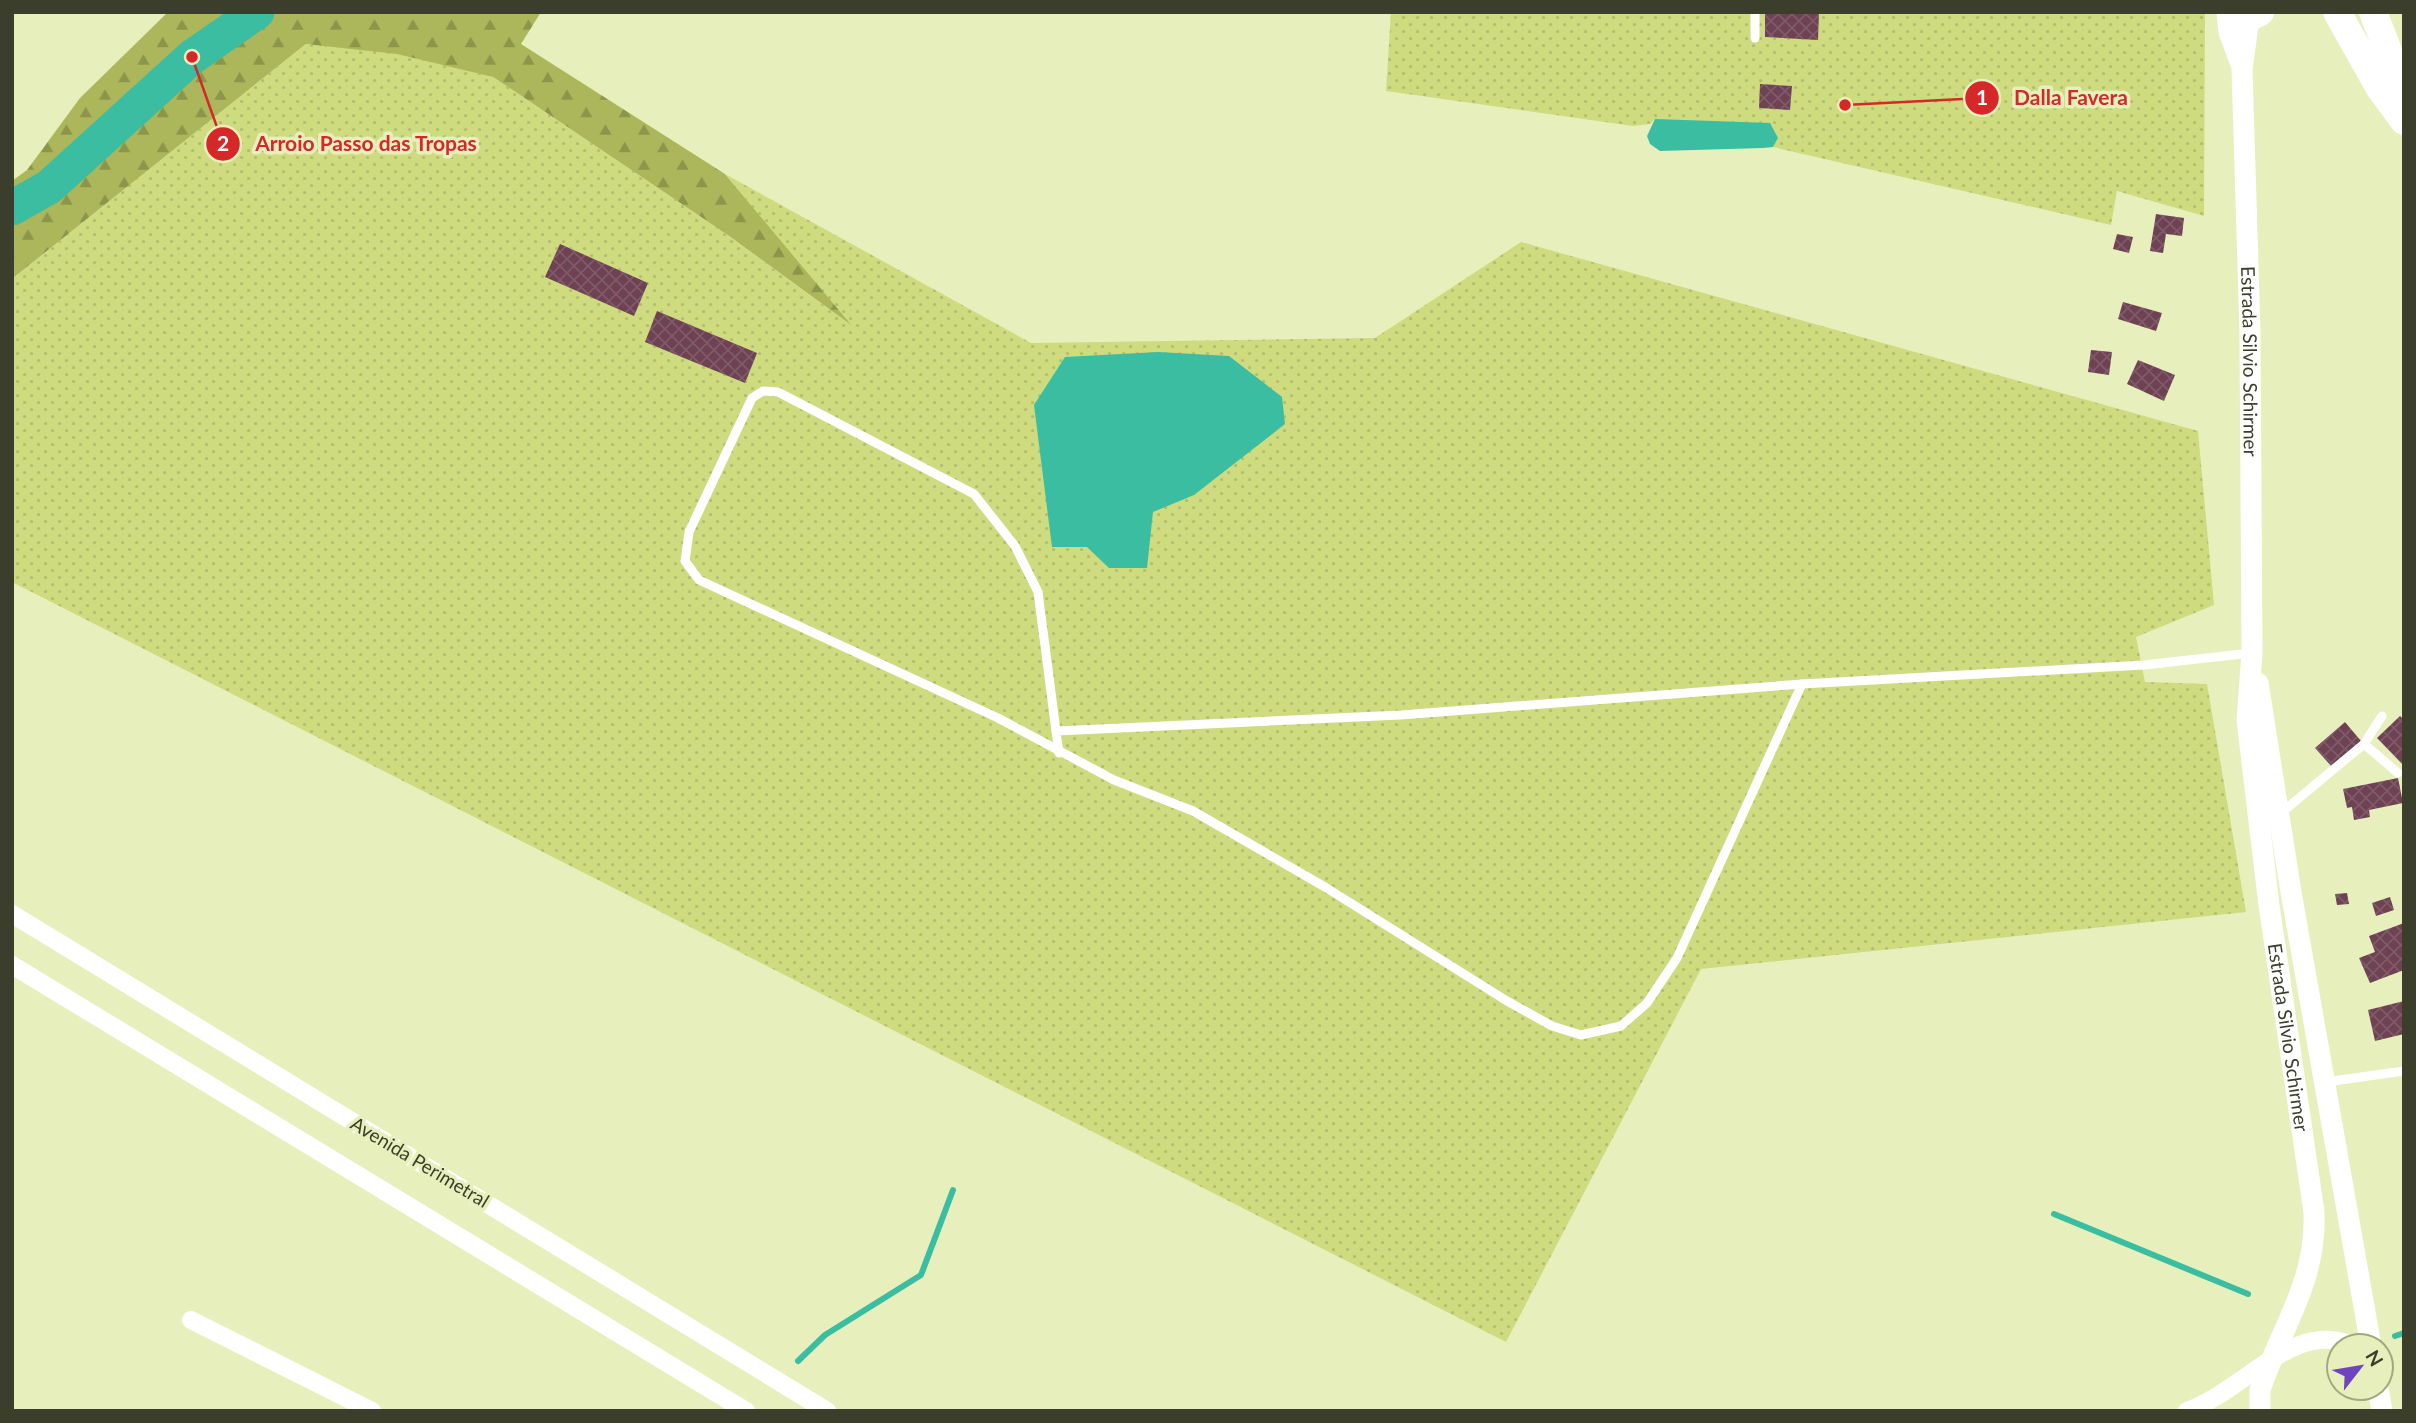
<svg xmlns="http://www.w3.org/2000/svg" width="2416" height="1423" font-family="Lato,sans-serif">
<defs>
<pattern id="forest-firs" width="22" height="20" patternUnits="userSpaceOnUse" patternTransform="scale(1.75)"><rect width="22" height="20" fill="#abb75a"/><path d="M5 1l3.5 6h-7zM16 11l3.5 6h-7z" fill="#8c964b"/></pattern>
<pattern id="park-dots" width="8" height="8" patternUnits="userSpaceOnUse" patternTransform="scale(1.75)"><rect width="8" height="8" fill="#cedb7f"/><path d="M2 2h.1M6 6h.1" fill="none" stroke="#b2bd6e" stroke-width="1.8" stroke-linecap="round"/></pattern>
<pattern id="building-cross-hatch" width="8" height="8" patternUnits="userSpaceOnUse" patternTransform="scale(1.75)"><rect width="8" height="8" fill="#6e4153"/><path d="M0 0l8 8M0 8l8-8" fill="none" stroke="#7f5b69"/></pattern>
</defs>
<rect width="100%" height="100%" fill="#e7f0bc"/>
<polygon fill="url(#forest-firs)" points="168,12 541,12 521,44 725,174 855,328 729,236 493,77 306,44 12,279 12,181 27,170 80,98"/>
<g fill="url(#park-dots)">
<polygon points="1391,12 2205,12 2204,216 2117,191 2111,225 1773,147 1778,138 1655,119 1650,124 1633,126 1386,91"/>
<polygon points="306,44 397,54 493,77 729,236 852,326 725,174 1031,343 1375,338 1521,242 2198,431 2214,605 2136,637 2145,682 2207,684 2246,912 1701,969 1506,1342 12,582 12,279"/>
</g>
<g fill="#3bbda1">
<polygon points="1655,119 1770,123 1778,138 1773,147 1763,148 1660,151 1650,144 1647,136"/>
<polygon points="1158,352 1229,356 1282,397 1285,424 1194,495 1153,512 1147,568 1109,568 1087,547 1052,547 1034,405 1065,357"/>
</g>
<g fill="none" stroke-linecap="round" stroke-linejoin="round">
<g stroke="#3bbda1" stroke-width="6">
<polyline points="2054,1214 2248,1294"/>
<polyline points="2395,1336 2404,1333"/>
<polyline points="798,1361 825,1335 921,1275 953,1190"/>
</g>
<polyline stroke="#3bbda1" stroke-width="35" points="12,208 49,187 192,57 257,12"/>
</g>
<g fill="url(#building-cross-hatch)">
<polygon points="1765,12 1819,12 1818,40 1765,37"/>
<polygon points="1760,84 1792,86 1790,110 1759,108"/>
<polygon points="2156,214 2184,218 2182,236 2166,234 2163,253 2150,251"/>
<polygon points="2117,234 2133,237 2129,253 2113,249"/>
<polygon points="560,244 648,283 634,316 545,277"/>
<polygon points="2123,302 2162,313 2156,331 2118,319"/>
<polygon points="657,311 757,353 745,383 645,342"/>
<polygon points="2091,350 2112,352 2109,375 2088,372"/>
<polygon points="2138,360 2175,375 2164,401 2127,384"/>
<polygon points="2400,716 2404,720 2404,766 2377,738"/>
<polygon points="2345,722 2361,741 2332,767 2315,748"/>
<polygon points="2398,778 2403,803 2369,810 2370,817 2354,820 2352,807 2347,808 2343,789"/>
<polygon points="2347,893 2349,904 2337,905 2335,894"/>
<polygon points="2390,897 2394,910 2376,916 2372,903"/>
<polygon points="2404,923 2404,970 2370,983 2359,958 2375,952 2369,936"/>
<polygon points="2404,1001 2404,1034 2375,1041 2368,1010"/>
</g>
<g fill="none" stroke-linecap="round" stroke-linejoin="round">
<g stroke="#fff" stroke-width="9">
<polyline points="1755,12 1755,38"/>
<polyline points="1056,731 1038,592 1015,546 974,494 778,392 763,391 752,398 689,532 685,561 699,580 998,718 1114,780 1193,811 1325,887 1507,1001 1552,1026 1581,1035 1621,1026 1647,1003 1677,958 1802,684"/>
<polyline points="2364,744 2398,773"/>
<polyline points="1059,753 1056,731 1401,715 1802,684 2144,665 2251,653"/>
<polyline points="2281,813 2364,744 2382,716"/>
<polyline points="2326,1082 2404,1071"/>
</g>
<g stroke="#fff" stroke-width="18">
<polyline points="12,914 827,1411"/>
<polyline points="12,965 746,1411"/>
<polyline points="191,1320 372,1411"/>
<path d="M2187,1411C2244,1391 2295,1318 2353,1346"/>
</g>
<g stroke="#fff" stroke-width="21">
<polyline points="2227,12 2229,32 2242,67"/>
<path id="s1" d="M2250,12L2242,69L2250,332L2252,653L2247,720L2269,905L2314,1212C2317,1282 2281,1327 2260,1390V1411"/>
<polyline points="2258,683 2291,892 2371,1346"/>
<polyline points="2378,1388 2382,1411"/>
</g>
<g stroke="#fff" stroke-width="28">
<polyline points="2337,12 2379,87 2404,121"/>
<polyline points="2373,12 2404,92"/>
<polyline points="2250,17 2260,12"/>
</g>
</g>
<g text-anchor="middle" stroke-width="7" stroke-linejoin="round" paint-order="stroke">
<g font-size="19" fill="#3b3e2a" stroke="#e7f0bc">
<text dy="7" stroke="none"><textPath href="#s1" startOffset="350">Estrada Silvio Schirmer</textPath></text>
<text dy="7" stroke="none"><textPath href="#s1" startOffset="1029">Estrada Silvio Schirmer</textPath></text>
<text transform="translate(420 1162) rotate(31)" y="7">Avenida Perimetral</text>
</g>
</g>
<path fill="none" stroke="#d62828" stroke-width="2.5" d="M1845 105L1982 98M192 57L223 144"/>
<g fill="#d62828" stroke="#e7f0bc" stroke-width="2.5">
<circle cx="1845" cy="105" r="7"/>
<circle cx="192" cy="57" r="7"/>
<circle cx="1982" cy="98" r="18"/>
<circle cx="223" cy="144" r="18"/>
</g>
<g font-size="21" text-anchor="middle" font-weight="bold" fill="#fff">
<text x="1982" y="105">1</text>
<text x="223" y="151">2</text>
</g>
<g font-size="21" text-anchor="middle" font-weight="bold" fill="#d62828" stroke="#e7f0bc" stroke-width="7" stroke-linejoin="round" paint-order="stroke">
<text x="2071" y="105">Dalla Favera</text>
<text x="366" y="151">Arroio Passo das Tropas</text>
</g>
<rect width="2416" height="1423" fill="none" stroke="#3b3e2a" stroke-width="28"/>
<g transform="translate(2360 1367) rotate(59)"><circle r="33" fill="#e7f0bc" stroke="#a2a982" stroke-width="2"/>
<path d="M0-5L12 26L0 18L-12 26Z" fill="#6f45bd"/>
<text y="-10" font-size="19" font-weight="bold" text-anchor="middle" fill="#3b3e2a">N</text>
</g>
</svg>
